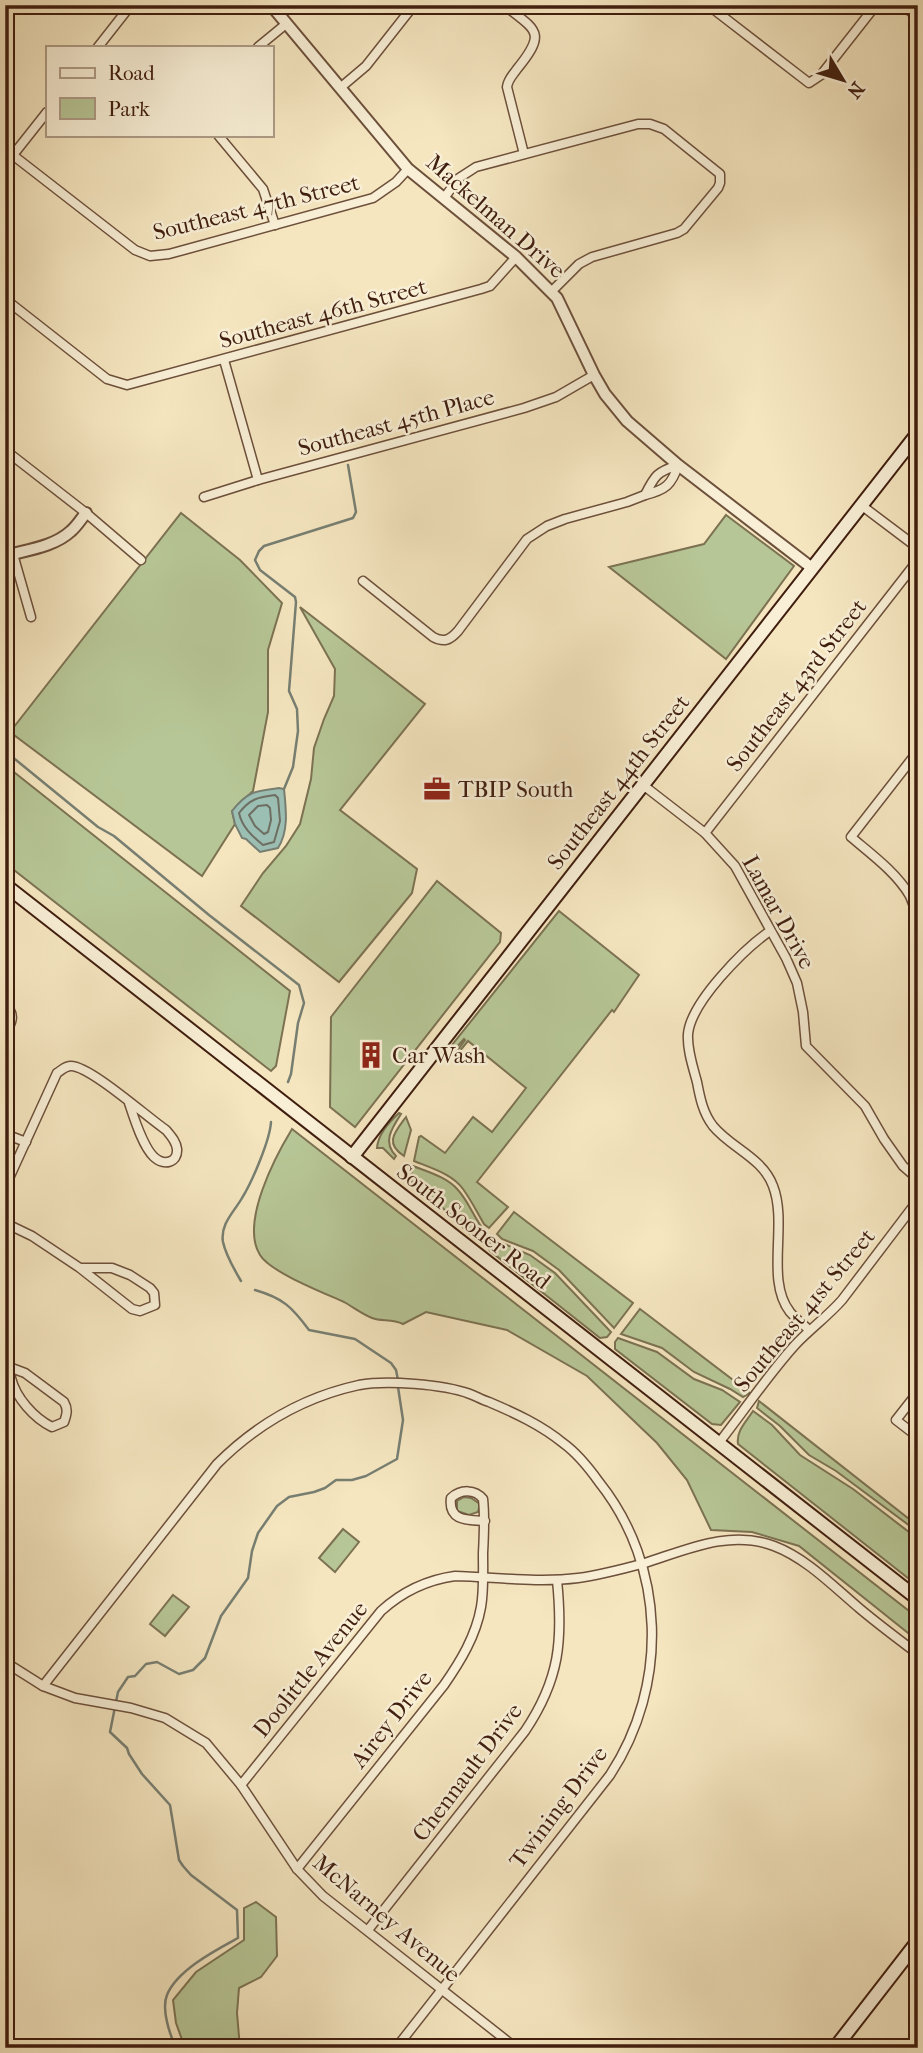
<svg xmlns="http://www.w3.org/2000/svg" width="923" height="2053" font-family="'IM FELL French Canon',serif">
<rect width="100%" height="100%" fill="#f5e6c0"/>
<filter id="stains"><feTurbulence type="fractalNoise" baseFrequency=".00286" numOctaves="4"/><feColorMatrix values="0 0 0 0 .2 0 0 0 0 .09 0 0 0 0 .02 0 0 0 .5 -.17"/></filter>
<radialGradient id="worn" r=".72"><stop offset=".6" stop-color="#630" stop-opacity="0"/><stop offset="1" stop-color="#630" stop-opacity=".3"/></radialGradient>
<g fill="#b7c696" stroke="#7c7252" stroke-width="2">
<polygon points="181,513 240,560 282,603 268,650 268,712 253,791 232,811 235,824 202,876 10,732"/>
<polygon points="726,515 794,566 726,659 609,567 704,544"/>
<polygon points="300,607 425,704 340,810 417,869 412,893 339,982 241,906 263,873 286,846 300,824 311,779 314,748 324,719 334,696 335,669"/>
<polygon points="5,765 290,991 276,1066 271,1071 5,863"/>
<polygon points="437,881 501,933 500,942 355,1127 330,1107 331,1017"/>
<path d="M559,911L639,975L614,1012L612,1010L477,1182L508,1207L489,1228L484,1224C477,1212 471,1200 463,1189C452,1174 431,1168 414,1161L419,1137L421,1136L445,1153L473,1117L492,1132L526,1088L468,1041L459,1052L457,1051L465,1040L464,1039L455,1049L452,1045Z"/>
<path d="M399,1113L401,1114C392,1128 382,1142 396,1156L394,1159L383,1148H377C378,1134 389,1122 399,1113Z"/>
<path d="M406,1117L411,1130L404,1156C384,1143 395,1132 406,1117Z"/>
<path d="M292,1129L918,1618V1641L799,1546L752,1532L711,1530L687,1480L657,1443L587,1376L507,1330L426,1312L403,1324C392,1318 382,1322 372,1318C362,1314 353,1307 344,1302C324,1293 270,1272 260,1255C240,1223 275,1157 292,1129Z"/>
<path d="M413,1166C428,1172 447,1177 458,1190C469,1202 475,1220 486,1233L482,1238L477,1240L474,1238L428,1194L410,1180Z"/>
<polygon points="514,1212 633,1303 614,1328 559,1270 533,1251 502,1239 497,1234"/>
<polygon points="493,1239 530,1255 555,1273 611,1332 607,1337 600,1338 490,1251 488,1245"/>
<polygon points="640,1309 750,1393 743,1397 730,1389 694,1372 662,1348 621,1334"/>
<polygon points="618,1338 657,1352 694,1379 722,1390 740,1402 721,1425 712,1424 615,1349 615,1342"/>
<polygon points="759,1401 918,1526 918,1532 836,1471 809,1455 780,1426 757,1408"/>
<path d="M753,1411L772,1425L800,1455L853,1489L918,1539V1586L738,1444C736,1431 746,1422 753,1411Z"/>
<polygon points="464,1497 471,1498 480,1504 478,1512 469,1515 457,1511 457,1501"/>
<polygon points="343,1529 359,1542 335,1572 319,1558"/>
<polygon points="173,1595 189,1607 165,1636 150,1624"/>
<polygon points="256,1902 276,1917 277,1956 261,1977 239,1988 237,2013 240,2048 185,2048 176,2023 173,2000 196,1972 244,1940 244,1908"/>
</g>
<path fill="#9cbfb4" stroke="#777f72" stroke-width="2" d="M279,788L284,789C286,809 289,831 278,848L260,852L246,839L242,838L235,824L232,811C248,791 255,791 279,788Z"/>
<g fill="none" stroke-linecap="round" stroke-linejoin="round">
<g stroke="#6e6e62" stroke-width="2">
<path d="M275,795L278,798L280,821L274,842L263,845C252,836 242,827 239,813C250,799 258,797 275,795Z"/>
<polygon points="267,805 270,808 271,820 268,832 264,834 255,826 249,815 258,806"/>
</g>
<g stroke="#777f72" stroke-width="2.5">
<polyline points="5,751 98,827 114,836 209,915 299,985 304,1003 298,1023 291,1074 288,1082"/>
<polyline points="284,789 293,767 298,731 297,709 289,691 296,602 295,597 260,570 255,560 259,551 264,546 353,518 356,512 348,465"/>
<path d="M241,1281C234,1269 226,1256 223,1242C220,1224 234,1212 242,1198C252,1182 270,1140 271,1122"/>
<path d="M255,1290C283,1298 292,1307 309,1330L355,1339L391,1363L396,1370L398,1380"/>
<path d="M176,2048C170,2035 161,2009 167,1995C177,1970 216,1950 238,1938L237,1910L191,1875L183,1866L179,1860L170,1805L142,1774L129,1754L127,1748L110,1732L118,1692L128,1677L135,1676L146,1664L157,1662L179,1674L193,1670L205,1658L221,1616L248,1578L252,1551L258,1533L277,1506L289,1497L314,1492L325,1488L336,1480H352L366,1476L397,1459L403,1420L398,1387"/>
</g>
<defs>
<g id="minor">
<path d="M504,5C537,31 547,32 517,69C513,75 508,79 507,87L524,154"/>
<polyline points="708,5 809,83 821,75 876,5"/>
<polyline points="902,5 918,17"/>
<polyline points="98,47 131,5"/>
<polyline points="258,47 286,24"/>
<polyline points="340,88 366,66 414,5"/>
<polyline points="218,135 263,189 275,225"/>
<polyline points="5,149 135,250 150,256 169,254 373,198 396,182 408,169"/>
<polyline points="13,155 47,112"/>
<polyline points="444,198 459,178 476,167 638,124 650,124 664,129 720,174 720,183 718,188 684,229 677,233 592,257 579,264 552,291"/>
<polyline points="5,299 107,379 127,385 481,289 490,286 516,257"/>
<polyline points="224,360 258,480"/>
<polyline points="5,450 86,513 141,560"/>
<path d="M678,465C672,485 665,490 645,495C655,475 657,472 678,465Z"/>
<polyline points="204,497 258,480 524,408 556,397 594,375"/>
<polyline points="861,505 918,548"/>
<polyline points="13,554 31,617"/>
<path d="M363,581L433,637C444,643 450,640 458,631L527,539L547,526L565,519L627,502L645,495"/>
<path d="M918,751L851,837C871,854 897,873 910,896C913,903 915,910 918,917"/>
<polyline points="643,785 705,833 735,866 786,958 797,983 803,1012 806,1046 865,1106 884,1139 903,1166 918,1179"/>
<polyline points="705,833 918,560"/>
<path d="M770,931C744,949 691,1002 688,1034C687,1050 693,1067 697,1082C700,1098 703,1113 713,1126C731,1148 763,1158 773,1186C788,1224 765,1280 790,1312C796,1319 803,1324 809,1330"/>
<path d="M5,1006C16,1013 12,1024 5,1033"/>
<polyline points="5,1134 26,1142"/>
<path d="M5,1187L57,1073C62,1070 65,1066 71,1066C90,1066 147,1117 166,1130C171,1136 176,1141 177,1149C178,1163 164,1166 154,1157C143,1147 134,1118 129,1103"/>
<polyline points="5,1223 32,1236 80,1268 132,1309 140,1311 155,1305 154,1293 150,1288 130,1275 112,1268 80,1268"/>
<path d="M5,1361C10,1368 9,1371 11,1378C16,1398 34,1418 52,1427L64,1422C67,1414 68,1409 64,1402L25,1373L9,1367"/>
<polyline points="918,1392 896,1420 918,1437"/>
<path d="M718,1444C744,1411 767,1376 795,1345C810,1329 828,1316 842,1300L918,1200"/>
<polyline points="5,1662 43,1686 75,1698 131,1708 165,1718 206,1743 241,1785 297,1869 323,1896 516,2048"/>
<path d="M43,1686L217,1464C256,1425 304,1397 359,1385C386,1380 443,1384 470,1394C476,1396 482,1400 489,1402C515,1413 541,1425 563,1443C577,1453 589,1468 599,1482C666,1566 669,1685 610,1775L396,2048"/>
<path d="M241,1785L381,1611C403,1591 426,1580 455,1576C495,1577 538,1583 578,1578C600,1575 623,1569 645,1563C686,1550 730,1529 774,1546C806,1558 833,1586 859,1608C878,1624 898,1639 918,1654"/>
<path d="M297,1869L444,1685C460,1662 476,1636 481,1607C484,1590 483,1571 483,1553C484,1535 485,1517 483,1499C475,1489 461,1489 451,1498C448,1521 467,1520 485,1521"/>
<path d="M368,1930L525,1731C560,1679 563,1640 557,1580"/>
</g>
<g id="tertiary">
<polyline points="271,5 408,169 516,257 557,298 594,375 605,394 627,421 678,465 812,568"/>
<path d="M5,556C26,550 54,547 71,531C77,526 81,519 86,513"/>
</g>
<g id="secondary">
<polyline points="5,885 918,1599"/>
<polyline points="352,1157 918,433"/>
<polyline points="835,2048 918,1941"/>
</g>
</defs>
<use href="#minor" stroke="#6d503b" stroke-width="11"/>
<use href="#tertiary" stroke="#6d503b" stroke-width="14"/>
<use href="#secondary" stroke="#401e0f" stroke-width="16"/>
<use href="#minor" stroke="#f8efd6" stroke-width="8"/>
<use href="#tertiary" stroke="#f8efd6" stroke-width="10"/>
<use href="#secondary" stroke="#f8efd6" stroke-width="12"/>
</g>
<defs>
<symbol id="office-bare" viewBox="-9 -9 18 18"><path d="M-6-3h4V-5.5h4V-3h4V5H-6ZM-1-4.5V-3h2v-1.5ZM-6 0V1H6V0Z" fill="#8f2418" stroke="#f8efd6" stroke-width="2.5" paint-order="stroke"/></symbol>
<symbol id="building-bare" viewBox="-9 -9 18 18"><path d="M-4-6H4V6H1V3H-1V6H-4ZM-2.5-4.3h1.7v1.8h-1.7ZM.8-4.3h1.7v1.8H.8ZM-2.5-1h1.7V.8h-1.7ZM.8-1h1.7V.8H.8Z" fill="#8f2418" stroke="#f8efd6" stroke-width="2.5" paint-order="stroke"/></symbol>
</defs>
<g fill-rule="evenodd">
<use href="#office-bare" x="418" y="770" width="38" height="38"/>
<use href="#building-bare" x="352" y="1036" width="38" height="38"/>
</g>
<g text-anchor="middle" stroke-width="5" stroke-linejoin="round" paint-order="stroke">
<g font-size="23" fill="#401e0f" stroke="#f8efd6">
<text transform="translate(256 207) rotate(-14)" y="8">Southeast 47th Street</text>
<text transform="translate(496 216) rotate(41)" y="8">Mackelman Drive</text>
<text transform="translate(323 313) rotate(-15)" y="8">Southeast 46th Street</text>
<text transform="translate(396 422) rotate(-15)" y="8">Southeast 45th Place</text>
<text transform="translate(796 685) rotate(-52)" y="8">Southeast 43rd Street</text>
<text transform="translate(618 782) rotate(-52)" y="8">Southeast 44th Street</text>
<text transform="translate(779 912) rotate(61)" y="8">Lamar Drive</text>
<text transform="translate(474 1226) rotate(38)" y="8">South Sooner Road</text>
<text transform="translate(804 1310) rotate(-50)" y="8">Southeast 41st Street</text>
<text transform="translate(310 1669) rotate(-51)" y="8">Doolittle Avenue</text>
<text transform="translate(391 1719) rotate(-52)" y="8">Airey Drive</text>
<text transform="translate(467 1772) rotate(-53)" y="8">Chennault Drive</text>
<text transform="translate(558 1807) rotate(-53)" y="8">Twining Drive</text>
<text transform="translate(387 1918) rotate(40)" y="8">McNarney Avenue</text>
</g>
<g font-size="23" fill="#401e0f" stroke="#f8efd6" text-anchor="start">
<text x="458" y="797">TBIP South</text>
<text x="392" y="1063">Car Wash</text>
</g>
</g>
<rect width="923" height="2053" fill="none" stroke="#f5e6c0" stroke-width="28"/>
<rect x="7" y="7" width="909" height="2039" fill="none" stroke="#401e0f" stroke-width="3.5"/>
<rect x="14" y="14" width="895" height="2025" fill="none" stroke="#401e0f" stroke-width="2"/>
<rect x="46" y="46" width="228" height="91" fill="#f8efd6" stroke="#ae9b86" stroke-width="2"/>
<rect x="60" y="68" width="35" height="10" fill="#f8efd6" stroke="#ae9b86" stroke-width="2"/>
<text x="108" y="80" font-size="21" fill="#401e0f">Road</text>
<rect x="60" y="98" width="35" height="21" fill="#b7c696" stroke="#ae9b86" stroke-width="2"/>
<text x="108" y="116" font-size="21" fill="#401e0f">Park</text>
<g transform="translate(843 80) rotate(128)" stroke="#f8efd6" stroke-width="5" paint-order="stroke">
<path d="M0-5L12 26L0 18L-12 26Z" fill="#401e0f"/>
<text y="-10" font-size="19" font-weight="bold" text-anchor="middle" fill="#401e0f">N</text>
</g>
<rect width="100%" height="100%" filter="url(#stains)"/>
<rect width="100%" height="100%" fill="url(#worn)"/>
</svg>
